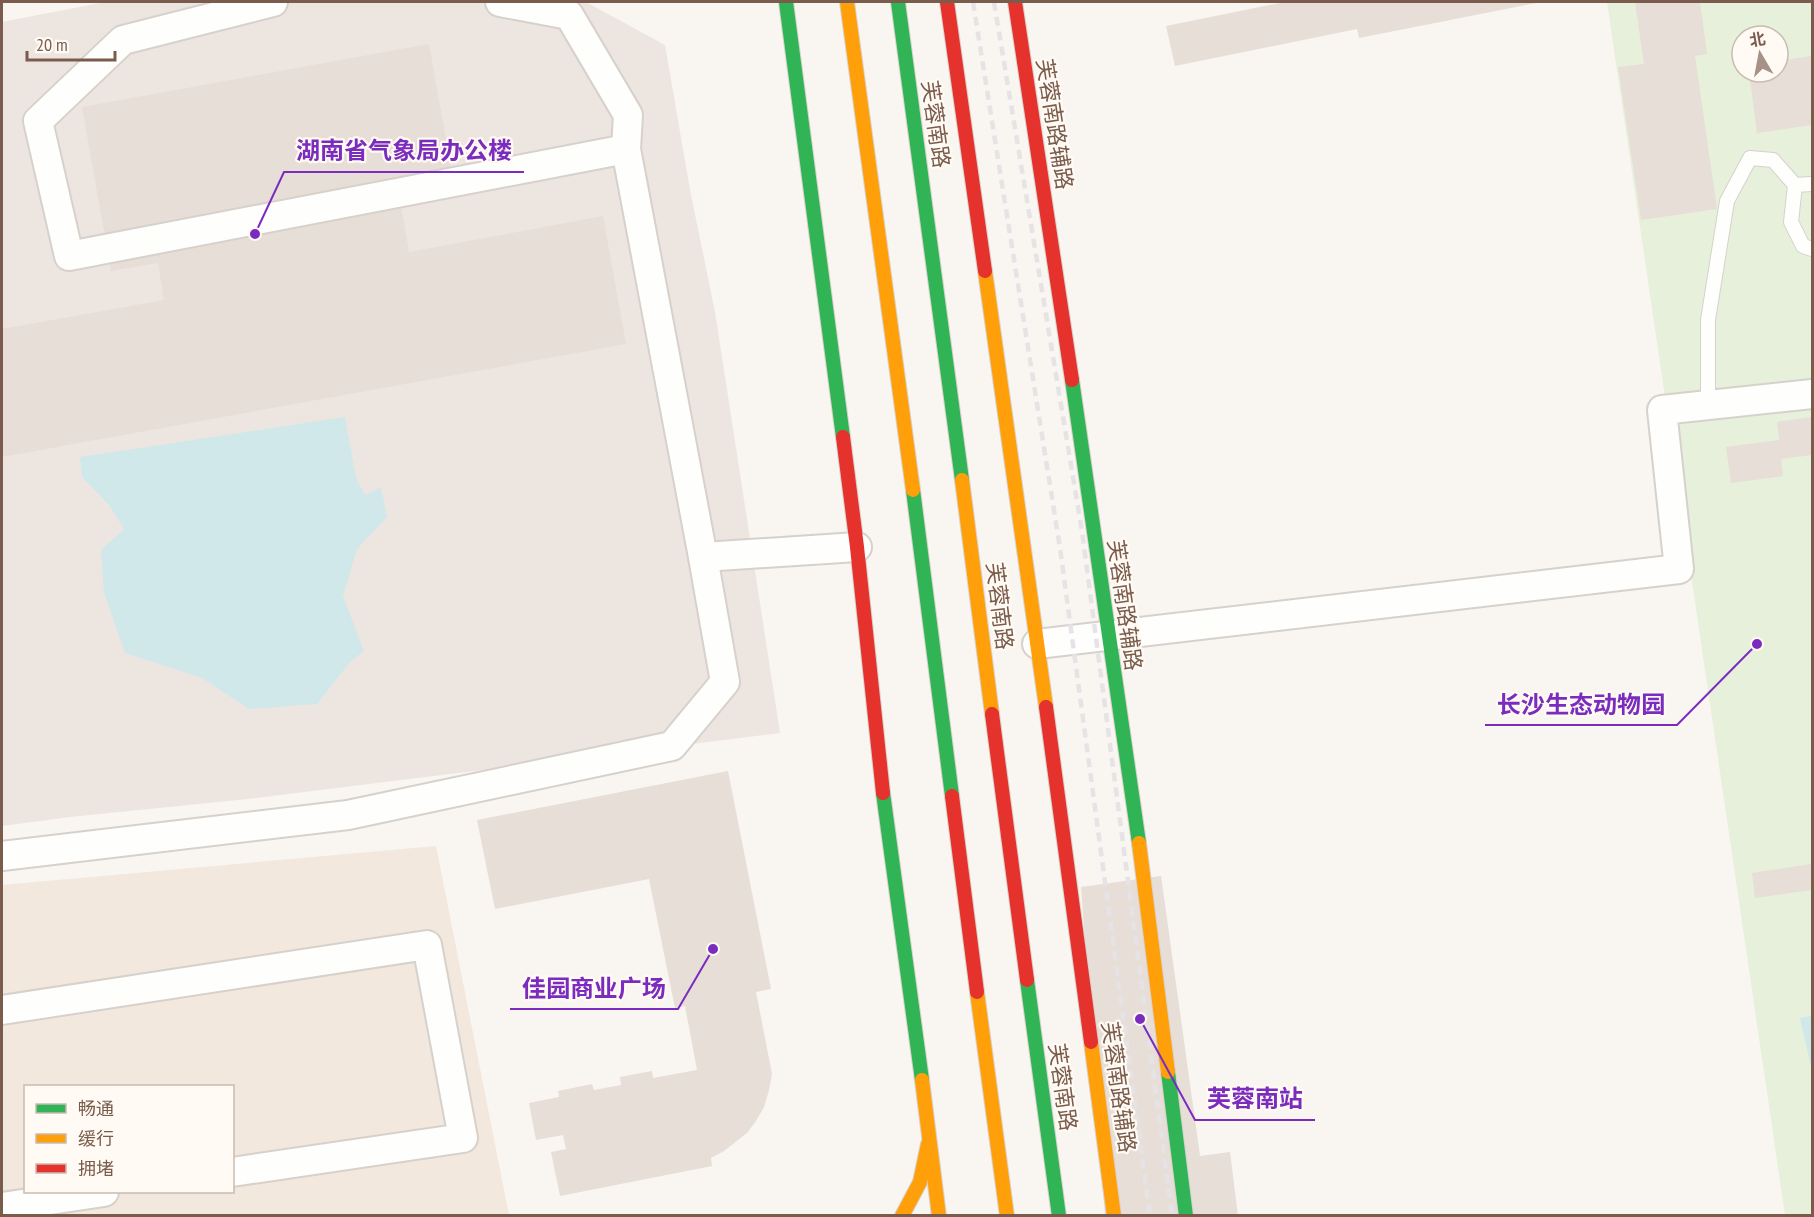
<svg xmlns="http://www.w3.org/2000/svg" width="1814" height="1217" font-family="'PT Sans Narrow','Noto Sans SC',sans-serif">
<rect width="100%" height="100%" fill="#f9f5f0"/>
<path fill="#f2e8de" fill-rule="evenodd" d="M436,846L509,1215L2,1216V885ZM26,1086H232V1192H26Z"/>
<polygon fill="#ede5e0" points="105,2 586,2 665,45 690,190 715,312 780,733 248,799 70,817 2,826 2,22"/>
<path fill="#e7f0db" fill-rule="evenodd" d="M1607,2H1812V1215H1785ZM1742,36H1778V72H1742Z"/>
<g fill="#d0e8ea">
<polygon points="345,417 356,478 365,495 381,487 387,517 357,549 343,596 364,651 350,662 317,704 249,709 202,678 125,653 104,593 101,550 124,529 109,505 82,477 80,457"/>
<polygon points="1812,1016 1812,1071 1800,1018"/>
</g>
<g fill="#e6ded7">
<polygon points="1285,2 1536,2 1536,3 1359,38 1357,29 1175,66 1166,26"/>
<polygon points="1635,2 1700,2 1707,54 1695,56 1717,209 1641,220 1618,67 1644,64"/>
<polygon points="429,44 456,195 401,205 409,252 603,216 626,344 2,457 2,329 164,300 158,263 111,271 82,107"/>
<polygon points="1812,56 1812,125 1757,133 1749,72 1778,72 1778,61"/>
<polygon points="1812,417 1812,455 1781,459 1783,476 1731,483 1726,447 1779,440 1777,422"/>
<polygon points="728,771 771,989 756,992 772,1074 769,1090 764,1107 756,1121 747,1133 724,1151 711,1158 712,1166 560,1196 551,1152 566,1149 563,1135 536,1140 529,1103 559,1097 558,1091 592,1084 594,1090 621,1085 620,1077 652,1071 653,1078 697,1070 685,1006 675,1008 649,879 495,909 477,820"/>
<polygon points="1812,864 1812,890 1755,898 1752,873"/>
<polygon points="1161,876 1200,1156 1230,1152 1238,1216 1105,1216 1081,887"/>
</g>
<g fill="none" stroke-linecap="round" stroke-linejoin="round">
<defs>
<g id="lane">
<polyline points="1795,185 1812,184"/>
<polyline points="1708,405 1708,320 1727,201 1750,158 1773,160 1795,185 1791,222 1803,246 1812,249"/>
</g>
<g id="street">
<polyline points="273,2 123,40 38,121 69,256 626,149"/>
<polyline points="500,2 569,15 628,115 626,149 703,557"/>
<polyline points="1037,644 1679,569 1662,410 1812,394"/>
<polyline points="2,856 348,815 672,746 725,682 703,557 857,547"/>
<polyline points="2,1010 427,945 463,1138 232,1172"/>
<polyline points="2,1207 104,1192"/>
</g>
<g id="fast">
<polyline points="786,2 843,437"/>
<polyline points="898,2 962,480"/>
<polyline points="1072,380 1139,843"/>
<polyline points="913,490 952,796"/>
<polyline points="883,793 922,1080"/>
<polyline points="1027,980 1059,1216"/>
<polyline points="1168,1072 1186,1216"/>
</g>
<g id="slow">
<polyline points="847,2 913,490"/>
<polyline points="985,271 1046,707"/>
<polyline points="962,480 992,714"/>
<polyline points="1139,843 1168,1072"/>
<polyline points="977,992 1007,1216"/>
<polyline points="1091,1042 1114,1216"/>
<polyline points="922,1080 939,1216"/>
<polyline points="902,1216 920,1182 928,1144"/>
</g>
<g id="jam">
<polyline points="947,2 985,271"/>
<polyline points="1015,2 1072,380"/>
<polyline points="843,437 857,547 883,793"/>
<polyline points="1046,707 1091,1042"/>
<polyline points="992,714 1027,980"/>
<polyline points="952,796 977,992"/>
</g>
</defs>
<use href="#lane" stroke="#d7d1cb" stroke-width="16"/>
<use href="#street" stroke="#d7d1cb" stroke-width="32"/>
<use href="#fast" stroke="#d9d2cb" stroke-width="16"/>
<use href="#slow" stroke="#d9d2cb" stroke-width="16"/>
<use href="#jam" stroke="#d9d2cb" stroke-width="16"/>
<use href="#lane" stroke="#fefefd" stroke-width="14"/>
<use href="#street" stroke="#fefefd" stroke-width="28"/>
<use href="#fast" stroke="#30b455" stroke-width="14"/>
<use href="#slow" stroke="#ff9f0a" stroke-width="14"/>
<use href="#jam" stroke="#e5322d" stroke-width="14"/>
<g stroke="#e6e3e7" stroke-width="4.5" stroke-dasharray="9 6" stroke-linecap="butt">
<polyline points="973,2 1060,548 1150,1216"/>
<polyline points="994,2 1082,531 1172,1216"/>
</g>
</g>
<g text-anchor="middle" stroke-width="4.5" stroke-linejoin="round" paint-order="stroke">
<g font-size="22" fill="#7a5c4d" stroke="#fffaf3">
<text transform="translate(936 124) rotate(82)" y="8">芙蓉南路</text>
<text transform="translate(1055 124) rotate(81)" y="8">芙蓉南路辅路</text>
<text transform="translate(1125 605) rotate(82)" y="8">芙蓉南路辅路</text>
<text transform="translate(1000 606) rotate(83)" y="8">芙蓉南路</text>
<text transform="translate(1063 1087) rotate(82)" y="8">芙蓉南路</text>
<text transform="translate(1119 1087) rotate(82)" y="8">芙蓉南路辅路</text>
</g>
</g>
<path fill="none" stroke="#7b2cbf" stroke-width="2" d="M255 234L284 172H524M1757 644L1677 725H1485M713 949L678 1009H510M1140 1019L1195 1120H1315"/>
<g fill="#7b2cbf" stroke="#fffaf3" stroke-width="2">
<circle cx="255" cy="234" r="6"/>
<circle cx="1757" cy="644" r="6"/>
<circle cx="713" cy="949" r="6"/>
<circle cx="1140" cy="1019" r="6"/>
</g>
<g font-size="24" text-anchor="middle" font-weight="bold" fill="#7b2cbf" stroke="#fffaf3" stroke-width="4.5" stroke-linejoin="round" paint-order="stroke">
<text x="404" y="159">湖南省气象局办公楼</text>
<text x="1581" y="713">长沙生态动物园</text>
<text x="594" y="997">佳园商业广场</text>
<text x="1255" y="1107">芙蓉南站</text>
</g>
<rect width="1814" height="1217" fill="none" stroke="#7a5c4d" stroke-width="6"/>
<rect x="24" y="1085" width="210" height="108" fill="#fffaf3" stroke="#cabbb1" stroke-width="1.5"/>
<rect x="36" y="1104" width="30" height="9" fill="#30b455" stroke="#cabbb1" stroke-width="1.5"/>
<text x="78" y="1115" font-size="18" fill="#7a5c4d">畅通</text>
<rect x="36" y="1134" width="30" height="9" fill="#ff9f0a" stroke="#cabbb1" stroke-width="1.5"/>
<text x="78" y="1145" font-size="18" fill="#7a5c4d">缓行</text>
<rect x="36" y="1164" width="30" height="9" fill="#e5322d" stroke="#cabbb1" stroke-width="1.5"/>
<text x="78" y="1175" font-size="18" fill="#7a5c4d">拥堵</text>
<g transform="translate(1760 54) rotate(350)"><circle r="28" fill="#fffaf3" stroke="#cabbb1" stroke-width="1.5"/>
<path d="M0-4.5L10 22L0 15L-10 22Z" fill="#a69286"/>
<text y="-9" font-size="16" font-weight="bold" text-anchor="middle" fill="#7a5c4d">北</text>
</g>
<path d="M27 51v9h88v-9" fill="none" stroke="#7a5c4d" stroke-width="3"/>
<text x="36" y="51" font-size="18" fill="#7a5c4d" stroke="#fffaf3" stroke-width="4.5" paint-order="stroke">20 m</text>
</svg>
